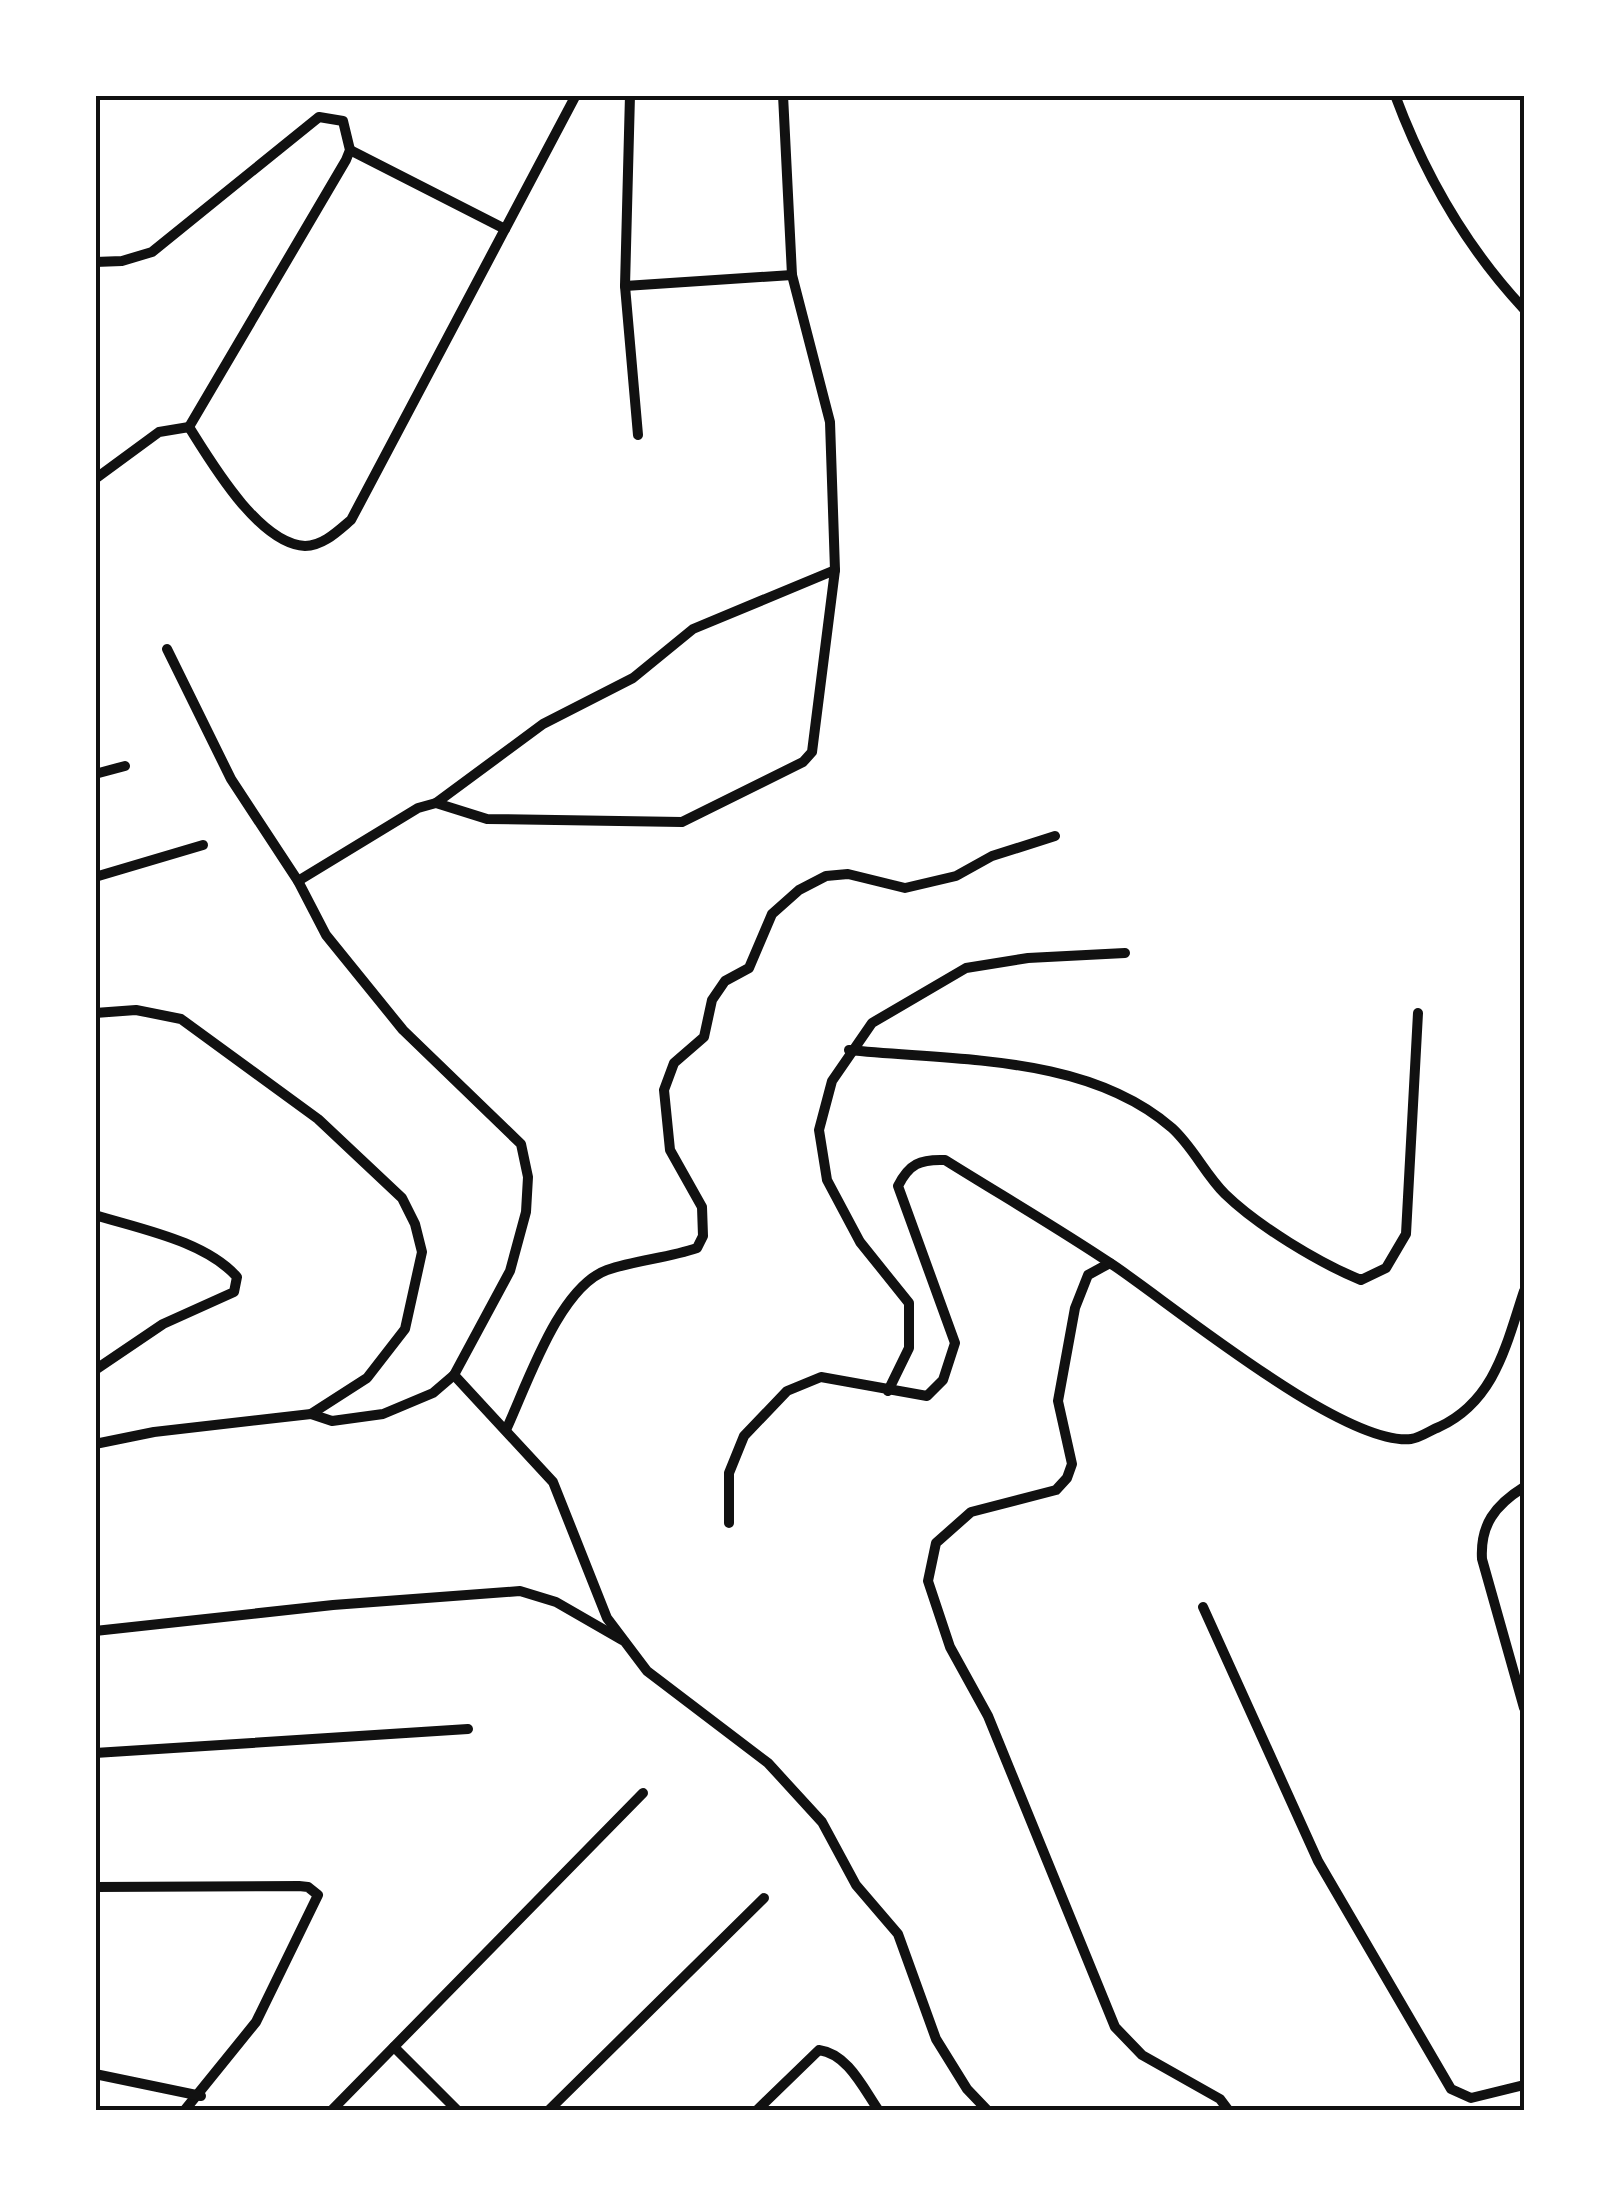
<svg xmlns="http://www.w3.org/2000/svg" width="1619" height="2206" font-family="Commissioner,sans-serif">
<rect width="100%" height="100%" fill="#fff"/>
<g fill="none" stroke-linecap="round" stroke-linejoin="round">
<g stroke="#111" stroke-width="10">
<polyline points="630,95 625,286 638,435"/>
<path d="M1395,95C1424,173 1467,248 1524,309"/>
<polyline points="350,150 505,229"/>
<polyline points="95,262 122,261 152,252 319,117 343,121 350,150 346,160 189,427"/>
<polyline points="625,286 792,275"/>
<path d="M95,479L159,432L189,427C211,462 259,544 305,546C323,546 338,531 351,520L576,95"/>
<polyline points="167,649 231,779 298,881 326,935 403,1030 521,1144 528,1177 526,1212 510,1271 454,1375 433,1393 383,1414 332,1421 311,1414"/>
<polyline points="95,774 125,766"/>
<polyline points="436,803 543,724 633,678 693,629 835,570"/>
<polyline points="95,877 203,845"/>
<polyline points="298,881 418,808 436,803 487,819 682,822 803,762 812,752 835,570 830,422 792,275 783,95"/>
<polyline points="95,1013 136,1010 181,1019 318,1119 402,1198 415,1224 422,1252 405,1329 367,1378 311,1414 154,1432 95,1444"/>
<path d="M849,1050C955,1061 1087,1054 1172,1128C1193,1147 1205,1174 1225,1194C1258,1226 1319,1263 1361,1280L1386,1268L1406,1234L1418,1013"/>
<path d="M95,1215C140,1229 205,1241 237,1277L234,1292L163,1324L95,1370"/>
<polyline points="1110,1263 1088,1275 1075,1308 1058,1401 1072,1464 1067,1478 1056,1490 971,1512 936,1543 928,1581 950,1647 988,1716 1115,2027 1142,2055 1220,2099 1229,2111"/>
<polyline points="454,1375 553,1482 607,1618 647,1671 768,1763 822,1822 856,1885 898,1934 936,2039 967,2089 988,2111"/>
<polyline points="888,1391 909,1348 909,1303 860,1242 827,1180 819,1130 832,1081 872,1023 966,968 1028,958 1125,953"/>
<path d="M506,1430C527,1385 559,1287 607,1270C636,1260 668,1258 697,1248L703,1236L702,1207L670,1150L664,1090L674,1063L704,1037L712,1000L725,981L749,968L772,914L799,890L826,876L848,874L905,888L956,876L992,856L1055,836"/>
<path d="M1524,1487C1495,1505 1480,1525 1482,1559L1524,1708"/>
<path d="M729,1523V1473L744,1436L787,1391L821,1377L927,1396L943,1380L955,1343L898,1186C909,1164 920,1159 945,1160C1001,1195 1058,1228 1113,1265C1174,1306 1343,1446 1411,1439C1420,1438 1431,1430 1439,1427C1495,1401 1506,1345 1524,1291"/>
<polyline points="1203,1607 1318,1861 1451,2089 1471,2098 1524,2085"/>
<polyline points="95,1631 333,1605 520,1591 556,1602 622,1640"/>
<polyline points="95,1753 468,1729"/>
<polyline points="95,1887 299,1886 308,1887 318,1895 256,2022 184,2111"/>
<polyline points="394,2047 458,2111"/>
<polyline points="95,2074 201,2096"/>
<polyline points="331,2111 643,1793"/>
<polyline points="548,2111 764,1898"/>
<path d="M756,2111L819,2050C848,2054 863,2088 879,2111"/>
</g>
</g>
<rect width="1619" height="2206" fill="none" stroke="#ffffff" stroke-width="195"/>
<rect x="98" y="98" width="1424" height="2010" fill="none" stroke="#111" stroke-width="4"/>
</svg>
